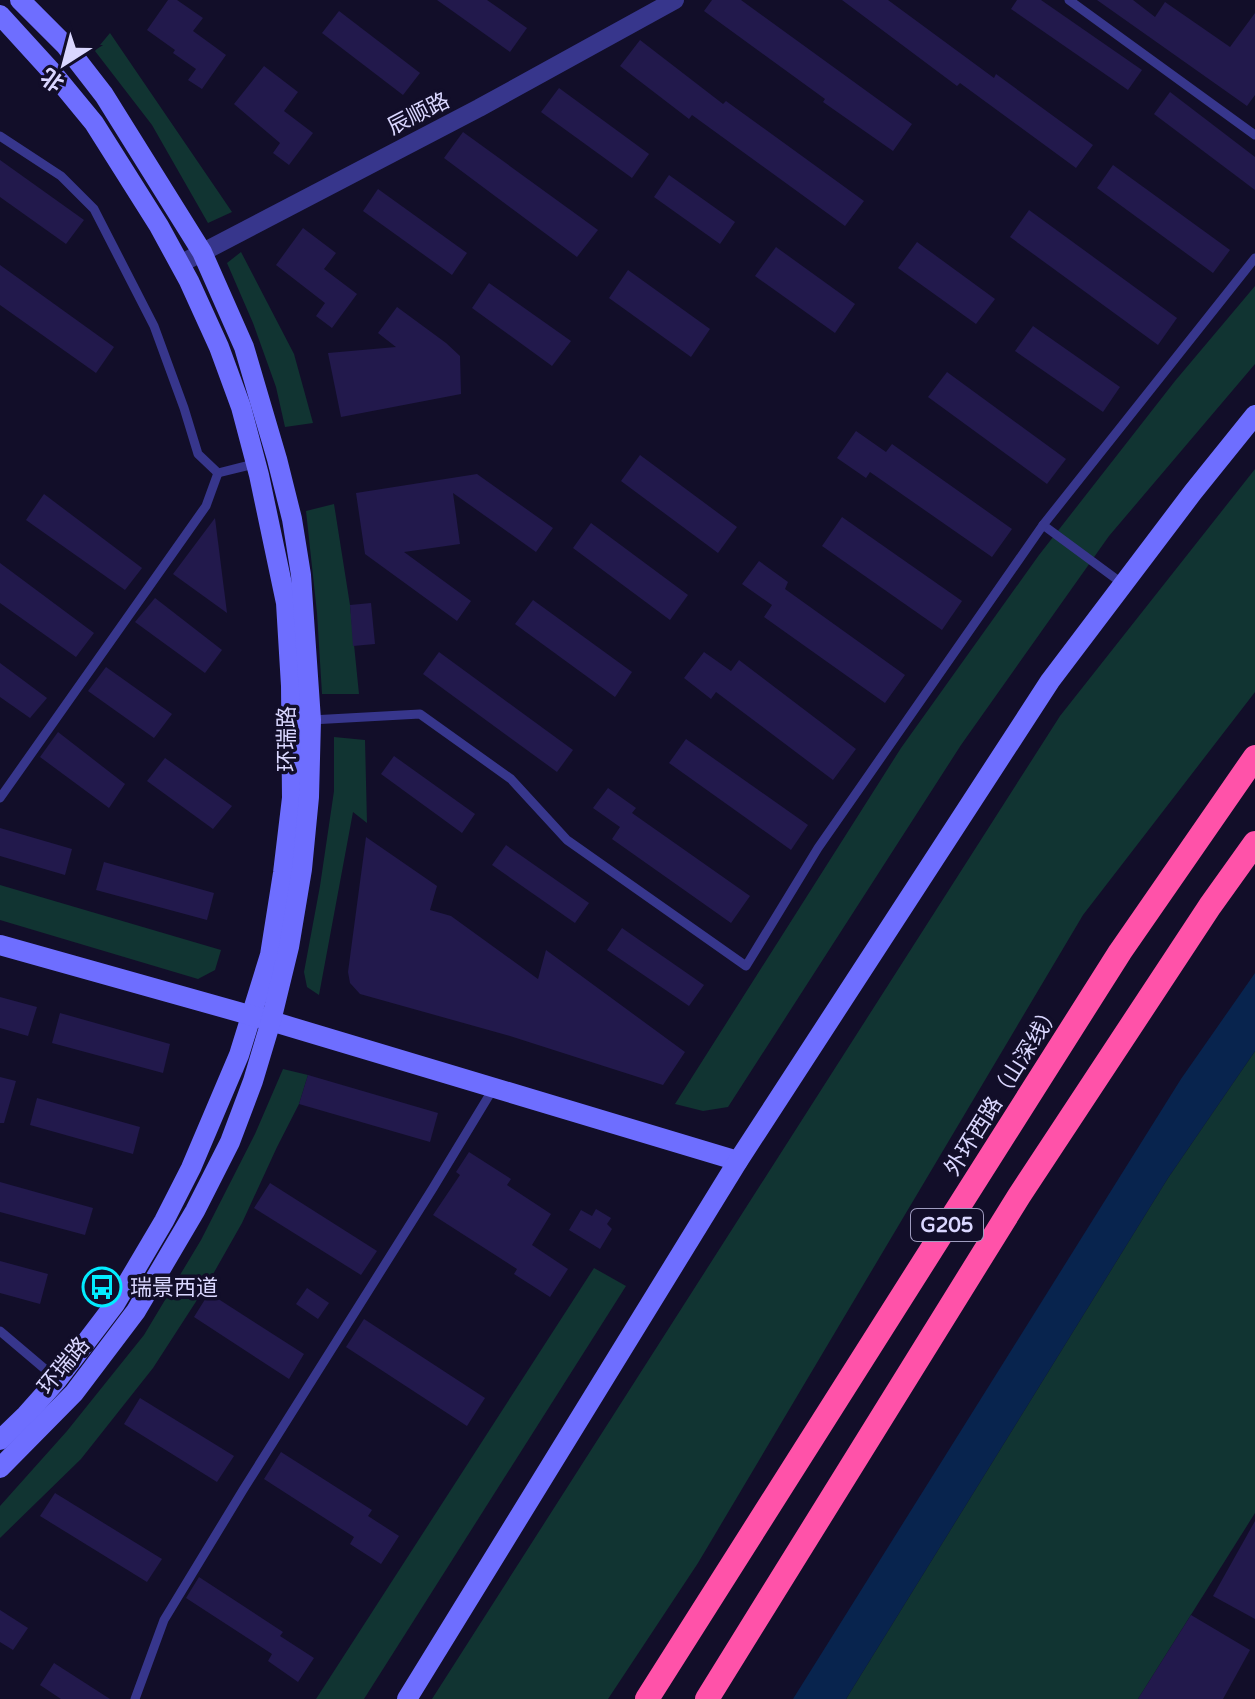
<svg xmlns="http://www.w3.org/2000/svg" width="1255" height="1699" font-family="'Varela Round','Noto Sans SC',sans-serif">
<rect width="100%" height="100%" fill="#120e29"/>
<g fill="#113432">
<polygon points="110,33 232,212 208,223 152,125 95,51"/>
<polygon points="241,252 294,354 313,423 285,427 276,387 253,323 227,263"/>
<polygon points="1255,286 1255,364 1109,536 961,745 728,1107 703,1111 675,1104 901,748 1039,555 1175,381"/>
<polygon points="1255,469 1255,692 1083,915 698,1563 608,1699 432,1699 1060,716"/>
<polygon points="334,504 350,605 359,694 322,694 317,613 306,511"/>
<polygon points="334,737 365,740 367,823 353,812 319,995 307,987 304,972 320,886 334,791"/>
<polygon points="0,885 221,950 215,970 198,979 0,920"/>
<polygon points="1255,1051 1255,1513 1138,1699 846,1699 1168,1178"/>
<polygon points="283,1069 308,1075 299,1104 277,1147 242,1223 208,1283 153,1368 81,1459 0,1538 0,1506 67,1431 144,1335 201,1240 255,1134"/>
<polygon points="594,1268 626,1286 364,1699 316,1699"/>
</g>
<polygon fill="#08244e" points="1255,973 1255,1051 1168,1178 846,1699 793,1699 1181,1079"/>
<g fill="#22194c">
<polygon points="168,0 177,0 203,18 193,31 226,55 202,89 188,80 196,69 173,53 175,50 147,30"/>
<polygon points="437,0 487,0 527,28 510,52"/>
<polygon points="712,0 741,0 912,124 893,151 823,102 825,99 704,11"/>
<polygon points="842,0 888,0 994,78 996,74 1093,145 1076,168 960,83 957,86"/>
<polygon points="1017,0 1041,0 1142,70 1128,90 1011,9"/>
<polygon points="1097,0 1133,0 1155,17 1165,2 1230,47 1255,13 1255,95 1247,106"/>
<polygon points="339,11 420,73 403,95 322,33"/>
<polygon points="640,40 723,104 726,101 864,201 845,226 692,115 689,119 620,66"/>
<polygon points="264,66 298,92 284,111 313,133 289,165 273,153 280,143 234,104"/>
<polygon points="559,88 649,154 632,178 541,112"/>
<polygon points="1170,92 1255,157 1255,190 1154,114"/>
<polygon points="463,132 598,230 577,257 444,158"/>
<polygon points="0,160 84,220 66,244 0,197"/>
<polygon points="1113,165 1230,250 1213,273 1097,188"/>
<polygon points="669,175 735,222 720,244 654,197"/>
<polygon points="378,189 467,253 452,275 363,211"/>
<polygon points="1029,210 1177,318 1158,345 1010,237"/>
<polygon points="303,228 336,253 324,269 357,294 332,328 316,316 325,303 276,265"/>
<polygon points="917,242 995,299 976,324 898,268"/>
<polygon points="776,247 855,304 835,333 755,276"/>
<polygon points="0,265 114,347 96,373 0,305"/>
<polygon points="628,270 710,329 691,357 609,298"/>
<polygon points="489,283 571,341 552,366 472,308"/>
<polygon points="397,307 446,343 460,356 461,394 341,417 328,353 396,347 378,333"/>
<polygon points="1033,326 1120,387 1103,412 1015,351"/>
<polygon points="947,372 1066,459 1047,484 928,397"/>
<polygon points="856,431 886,452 892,444 1012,529 992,557 870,472 866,478 837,458"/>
<polygon points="640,455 737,527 718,553 621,481"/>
<polygon points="477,474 553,528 536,552 453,493 460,544 404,552 471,601 457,621 365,554 356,493"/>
<polygon points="44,494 142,568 125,590 26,520"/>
<polygon points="842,517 962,601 942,630 822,546"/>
<polygon points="215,518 227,613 173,574"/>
<polygon points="591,523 688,595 670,620 573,548"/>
<polygon points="759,561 788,582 785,589 905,675 885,703 764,617 772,605 742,584"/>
<polygon points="0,563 94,633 76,657 0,603"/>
<polygon points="155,598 222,650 205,673 135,622"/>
<polygon points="533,600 632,672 615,697 515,624"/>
<polygon points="371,603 375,644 353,646 350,605"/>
<polygon points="439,652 573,750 557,772 423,674"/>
<polygon points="704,652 731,671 739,660 856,749 833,780 716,692 711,699 684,678"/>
<polygon points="0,663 47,698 30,718 0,697"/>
<polygon points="106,667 172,714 154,738 88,691"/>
<polygon points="58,732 125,784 109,808 40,757"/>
<polygon points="686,739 808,825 791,850 669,763"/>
<polygon points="394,756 475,814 462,833 381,774"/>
<polygon points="165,758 232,806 213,829 147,781"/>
<polygon points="608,788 636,808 632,813 750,896 731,923 612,839 620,827 593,808"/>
<polygon points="0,828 72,849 65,875 0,856"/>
<polygon points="366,837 437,886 430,910 451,916 538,979 546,950 685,1052 663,1085 510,1036 360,994 350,983 348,972"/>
<polygon points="506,845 589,903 575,923 492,865"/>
<polygon points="104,862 214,893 207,920 96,890"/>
<polygon points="622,928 704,985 689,1006 607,950"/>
<polygon points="0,997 37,1007 28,1036 0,1028"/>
<polygon points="60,1013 170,1044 163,1073 52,1043"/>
<polygon points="308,1075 438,1113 430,1142 299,1104"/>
<polygon points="0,1077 16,1081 4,1123 0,1123"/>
<polygon points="37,1098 140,1127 133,1154 30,1125"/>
<polygon points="469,1152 511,1179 507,1185 551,1214 532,1245 568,1269 550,1297 514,1274 517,1269 433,1215 460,1175 456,1172"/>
<polygon points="0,1182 93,1208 85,1235 0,1212"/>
<polygon points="270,1183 377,1251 361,1275 254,1208"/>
<polygon points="596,1209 611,1218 607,1224 612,1229 600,1249 569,1230 581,1210 592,1216"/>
<polygon points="0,1261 48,1274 40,1304 0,1293"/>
<polygon points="307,1288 329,1303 318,1319 296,1304"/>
<polygon points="209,1293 304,1354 289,1379 194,1317"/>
<polygon points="364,1319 485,1398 467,1426 346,1347"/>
<polygon points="140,1398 234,1456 217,1482 124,1424"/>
<polygon points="281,1452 372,1510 368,1516 399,1536 381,1564 350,1544 354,1537 264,1479"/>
<polygon points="55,1493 162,1559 147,1582 40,1516"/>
<polygon points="1255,1521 1255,1619 1213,1596"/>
<polygon points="199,1577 283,1632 280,1636 314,1658 298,1682 268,1661 272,1654 186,1598"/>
<polygon points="0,1610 28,1628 13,1650 0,1642"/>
<polygon points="1191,1615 1250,1650 1223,1699 1138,1699"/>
<polygon points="54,1663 110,1699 61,1699 40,1685"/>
</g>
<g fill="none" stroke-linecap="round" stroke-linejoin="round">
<g stroke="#37368c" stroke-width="9">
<polyline points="1069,0 1255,135"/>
<polyline points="0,136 61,176 94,209 154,326 184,408 198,454 218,473"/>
<polyline points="218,473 258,463"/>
<polyline points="1043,525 1123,584"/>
<polyline points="311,720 420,714 511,779 567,840 746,966 818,848 1043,525 1255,258"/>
<polyline points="0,798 206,506 218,473"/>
<polyline points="0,1331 59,1381"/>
<polyline points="135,1699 164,1620 243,1490 433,1188 493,1089"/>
</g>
<polyline stroke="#37368c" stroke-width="18" points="180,264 479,108 675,0"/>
<g stroke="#6e6eff" stroke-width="20">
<polyline points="0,15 52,72 94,123 159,226 189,281 219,347 241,407 259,475 286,603 291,686 292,798 283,873 270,955 239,1055 191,1168 164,1221 115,1304 58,1379 26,1415 0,1440"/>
<polyline points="0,945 271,1021 738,1161"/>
<polyline points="0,1468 74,1393 136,1311 195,1211 230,1142 253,1081 271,1021 289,947 302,869 309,797 311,720 301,575 292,519 277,459 244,347 202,252 104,95 66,46 20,0"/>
<polyline points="407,1699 738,1161 1050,681 1193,492 1255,415"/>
</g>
<g stroke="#ff52a9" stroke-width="24">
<polyline points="647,1699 1120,952 1255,757"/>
<polyline points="707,1699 1019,1196 1210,906 1255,843"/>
</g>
</g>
<defs>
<symbol id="bus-ring" viewBox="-11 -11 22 22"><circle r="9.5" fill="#120e29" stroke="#03ecff" stroke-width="1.5"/><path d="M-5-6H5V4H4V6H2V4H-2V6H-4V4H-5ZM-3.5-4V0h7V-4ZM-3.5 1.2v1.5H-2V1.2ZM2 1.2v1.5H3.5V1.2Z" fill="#03ecff"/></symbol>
</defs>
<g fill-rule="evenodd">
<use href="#bus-ring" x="80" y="1265" width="44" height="44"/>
</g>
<g text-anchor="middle" stroke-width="7" stroke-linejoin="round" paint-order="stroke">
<rect fill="#120e29" stroke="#9e9bbf" stroke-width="2" x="911" y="1209" width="72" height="32" rx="6"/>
<g font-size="20" font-weight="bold" fill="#dad7ff">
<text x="947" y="1232">G205</text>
</g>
<g font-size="22" fill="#dad7ff" stroke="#120e29">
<text transform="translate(418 113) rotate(-27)" y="8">辰顺路</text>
<text transform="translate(286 739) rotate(-90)" y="8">环瑞路</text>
<text transform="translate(1002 1089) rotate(-58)" y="8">外环西路（山深线）</text>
<text transform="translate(63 1365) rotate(-50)" y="8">环瑞路</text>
</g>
<g font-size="22" fill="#dad7ff" stroke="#120e29" text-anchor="start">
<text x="130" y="1295">瑞景西道</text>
</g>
</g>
<g transform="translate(64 64) rotate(216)" stroke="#120e29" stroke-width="6" paint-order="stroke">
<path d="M0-6L14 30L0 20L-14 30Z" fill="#dad7ff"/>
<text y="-12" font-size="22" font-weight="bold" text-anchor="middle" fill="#dad7ff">北</text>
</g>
</svg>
